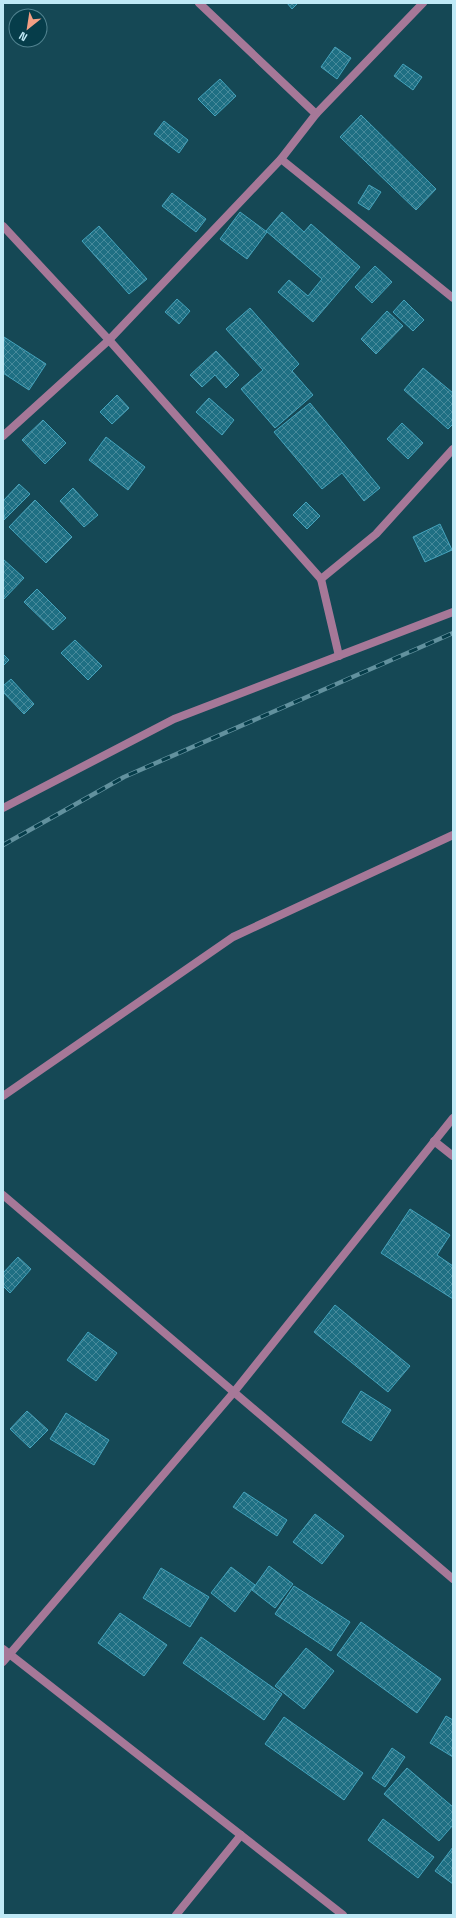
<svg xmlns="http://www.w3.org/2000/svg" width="456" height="1918" font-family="'Space Grotesk',sans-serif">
<defs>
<pattern id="building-cross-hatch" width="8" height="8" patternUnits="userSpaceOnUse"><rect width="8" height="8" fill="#1e6f83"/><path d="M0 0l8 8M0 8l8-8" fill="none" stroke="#478a9b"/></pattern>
</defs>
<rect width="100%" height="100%" fill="#154855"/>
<g fill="url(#building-cross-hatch)" stroke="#45a3bc">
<polygon points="287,3 298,3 292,9"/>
<polygon points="335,47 351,58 337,79 321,67"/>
<polygon points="403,64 422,77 413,90 394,76"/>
<polygon points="220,79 236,96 215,116 198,99"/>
<polygon points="361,115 436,189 416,210 340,137"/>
<polygon points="164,121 188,140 179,153 154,134"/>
<polygon points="369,185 381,192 369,210 358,203"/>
<polygon points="172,193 206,219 196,232 162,206"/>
<polygon points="240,212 267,232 247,259 220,239"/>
<polygon points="282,212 304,232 311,224 360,267 313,322 278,292 289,280 308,296 322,279 266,231"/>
<polygon points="99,226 147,279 129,294 82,241"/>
<polygon points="375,266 392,282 372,303 355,287"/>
<polygon points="177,299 190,311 179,324 165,312"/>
<polygon points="404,300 424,320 413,331 393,312"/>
<polygon points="250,308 299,364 292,371 313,395 275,428 241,389 263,370 226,329"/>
<polygon points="387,311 403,326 376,354 361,339"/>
<polygon points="4,337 46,364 29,390 3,373"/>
<polygon points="216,351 239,375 226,388 215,375 202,387 190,375"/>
<polygon points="423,368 453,393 453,424 448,429 404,390"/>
<polygon points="117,395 129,408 112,424 100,412"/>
<polygon points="209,398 234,420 222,435 196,412"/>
<polygon points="310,403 380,488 364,501 342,473 322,489 274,432"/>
<polygon points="43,420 66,443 45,464 22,440"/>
<polygon points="402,423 423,443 408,459 387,439"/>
<polygon points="106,437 145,467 128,490 89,460"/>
<polygon points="19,484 30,494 4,520 3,501"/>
<polygon points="73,488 98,515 84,527 60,501"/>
<polygon points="35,500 72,537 46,563 9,527"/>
<polygon points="306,502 320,516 307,529 293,515"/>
<polygon points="440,524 452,550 425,562 413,537"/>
<polygon points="3,559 24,578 3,600"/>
<polygon points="37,589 66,618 53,630 24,602"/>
<polygon points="75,640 102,666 88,680 61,653"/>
<polygon points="3,654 9,660 3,666"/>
<polygon points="11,679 34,704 24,714 3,692 3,686"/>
<polygon points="410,1209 450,1235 437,1255 453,1266 453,1299 381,1253"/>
<polygon points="18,1257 31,1269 10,1293 3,1286 3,1273"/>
<polygon points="335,1305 410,1366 388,1392 314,1332"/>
<polygon points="88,1332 117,1353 96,1381 67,1360"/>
<polygon points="361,1391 391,1410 371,1441 342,1422"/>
<polygon points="27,1411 48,1430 30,1448 10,1429"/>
<polygon points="66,1413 109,1440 94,1465 50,1439"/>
<polygon points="244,1492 287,1520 277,1536 233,1507"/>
<polygon points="315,1514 344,1536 322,1564 293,1542"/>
<polygon points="269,1566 293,1584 275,1608 252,1590"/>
<polygon points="231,1567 255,1585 235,1612 211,1593"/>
<polygon points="161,1568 209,1597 190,1627 143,1598"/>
<polygon points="294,1586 350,1622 331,1651 275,1614"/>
<polygon points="120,1613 167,1645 144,1676 98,1643"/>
<polygon points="361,1622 441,1679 417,1713 337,1655"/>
<polygon points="201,1637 282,1694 264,1720 183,1663"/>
<polygon points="306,1648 334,1671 304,1709 275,1686"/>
<polygon points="446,1716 453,1720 453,1757 430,1743"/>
<polygon points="284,1717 363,1773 344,1800 265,1744"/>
<polygon points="392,1748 405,1757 385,1787 372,1778"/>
<polygon points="407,1768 453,1807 453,1825 439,1841 384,1794"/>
<polygon points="383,1819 434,1857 418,1878 368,1840"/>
<polygon points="453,1847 453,1884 435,1871"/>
</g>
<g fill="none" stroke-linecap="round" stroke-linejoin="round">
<g stroke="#a67898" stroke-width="8">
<polyline points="199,3 316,114"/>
<polyline points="281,159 453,298"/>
<polyline points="3,226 109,340 321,579 376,534 453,449"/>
<polyline points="3,436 109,340 281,159 316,114 423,3"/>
<polyline points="321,579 339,656"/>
<polyline points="3,808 174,719 453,612"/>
<polyline points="3,1096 233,937 453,835"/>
<polyline points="434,1141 453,1156"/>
<polyline points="3,1195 453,1579"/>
<polyline points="3,1649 343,1915"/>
<polyline points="3,1662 234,1392 453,1118"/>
<polyline points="176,1915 241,1835"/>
</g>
<defs>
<polyline id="rail" points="3,845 124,777 453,633"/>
</defs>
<use href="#rail" stroke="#62919e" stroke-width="4.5"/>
<use href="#rail" stroke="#063d4a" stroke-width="3" stroke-dasharray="9" stroke-linecap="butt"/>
</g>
<rect width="456" height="1918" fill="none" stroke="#bfe9f6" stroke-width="8"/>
<g transform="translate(28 28) rotate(210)"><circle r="19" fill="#063d4a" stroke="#50828f"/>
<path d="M0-3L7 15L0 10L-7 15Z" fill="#f39f84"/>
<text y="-6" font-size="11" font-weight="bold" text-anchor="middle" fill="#bfe9f6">N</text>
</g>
</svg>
